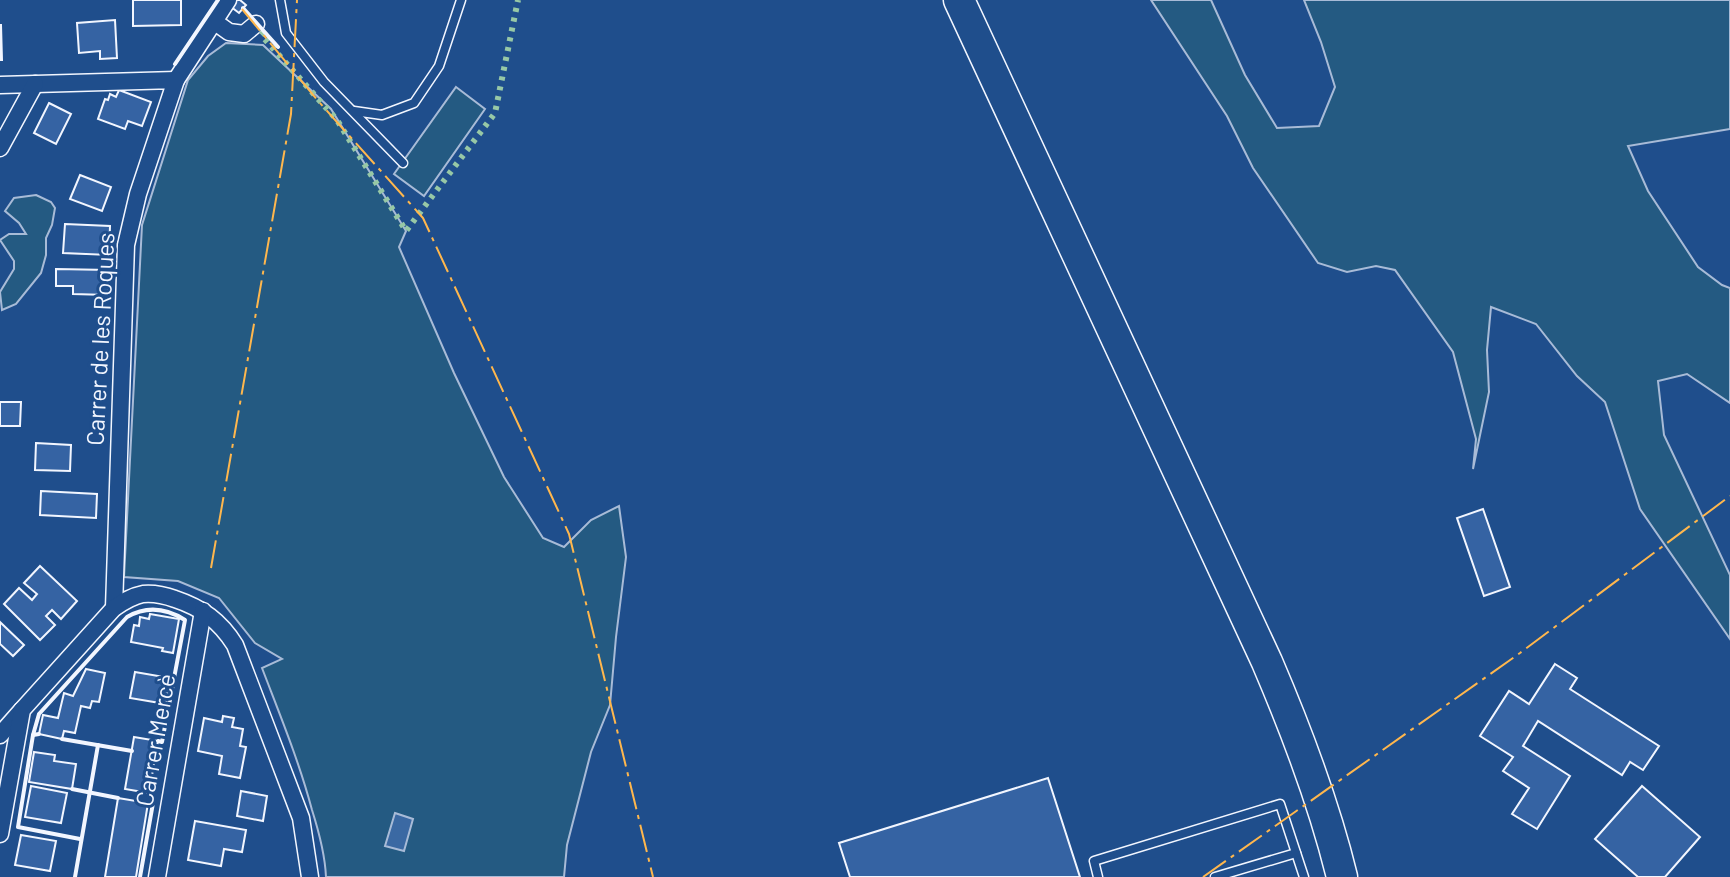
<svg xmlns="http://www.w3.org/2000/svg" width="1730" height="877" font-family="Barlow,sans-serif">
<rect width="100%" height="100%" fill="#1f4e8c"/>
<g fill="#245a82" stroke="#a8bbd7" stroke-width="2">
<path d="M1151,0H1211L1245,75L1277,128L1319,126L1335,87L1321,42L1304,0H1730V129L1628,146L1648,191L1698,267L1722,285L1730,288V403L1687,374L1658,381L1664,435L1730,575V639L1640,509L1605,402L1577,376L1536,324L1491,307L1487,350L1489,392L1473,469L1476,439L1453,352L1395,270L1376,266L1347,272L1318,263L1253,168L1227,116Z"/>
<path d="M226,43L263,45L331,109L406,231L399,247L454,373L504,477L543,538L564,547L591,520L619,506L626,557L616,637L610,705L591,752L567,845L564,877H326C325,854 319,832 312,810C299,761 280,715 262,668L282,659L255,643L219,598L178,581L124,577L142,225L188,80L208,56Z"/>
<path d="M456,87L485,109L424,196L394,174Z"/>
<path d="M36,195L51,202L55,208L52,225L46,238V255L41,273L16,304L2,310L0,292L14,269V261L0,240L9,234H26L19,223L5,211L14,198Z"/>
</g>
<path fill="#3b69a3" stroke="#a8bbd7" stroke-width="2" d="M395,813L413,819L404,851L385,846Z"/>
<g fill="#3563a3" stroke="#f2f6ff" stroke-width="2">
<path d="M133,0H181V25L133,26Z"/>
<path d="M235,0H240L246,5L239,13L230,6Z"/>
<path d="M115,20L117,58L100,59V51L79,53L77,23Z"/>
<path d="M0,25H1L2,60H0Z"/>
<path d="M119,90L151,102L142,126L128,121L125,129L98,119L105,99L108,100L110,94L116,97Z"/>
<path d="M49,103L71,114L56,144L34,133Z"/>
<path d="M80,175L111,187L102,211L70,199Z"/>
<path d="M65,224L110,226L109,255L63,253Z"/>
<path d="M56,269L109,270L108,295L73,294V286H56Z"/>
<path d="M0,402H21L20,426H0Z"/>
<path d="M36,443L71,445L70,471L35,470Z"/>
<path d="M41,491L97,494L96,518L40,515Z"/>
<path d="M1483,509L1510,587L1484,596L1457,518Z"/>
<path d="M40,566L77,601L61,619L52,610L46,616L55,625L40,640L4,604L19,588L32,600L37,594L24,583Z"/>
<path d="M150,614L179,619L173,653L162,651L163,648L131,642L134,625L139,626L140,617L149,619Z"/>
<path d="M0,622L24,645L13,656L0,644Z"/>
<path d="M1555,664L1577,678L1570,689L1659,746L1643,770L1630,762L1622,775L1538,721L1523,746L1570,776L1537,829L1512,814L1529,788L1503,771L1513,757L1480,736L1509,691L1529,704Z"/>
<path d="M86,669L105,673L99,702L92,701L90,708L81,706L75,733L64,731L62,739L39,734L43,715L58,718L64,693L73,696Z"/>
<path d="M135,672L170,678L166,704L130,698Z"/>
<path d="M223,716L234,718L232,727L243,729L240,746L246,747L240,778L219,774L222,756L198,751L204,718L222,722Z"/>
<path d="M134,737L158,741L149,793L125,789Z"/>
<path d="M34,752L55,755L54,761L76,764L72,789L29,782Z"/>
<path d="M1048,778L1080,877H850L839,843Z"/>
<path d="M31,786L67,793L61,823L25,817Z"/>
<path d="M1642,786L1700,837L1665,877H1638L1595,839Z"/>
<path d="M241,791L267,796L263,821L237,816Z"/>
<path d="M118,798L148,803L136,877H105Z"/>
<path d="M195,821L246,830L242,852L224,849L221,866L188,860Z"/>
<path d="M21,835L56,841L50,871L15,865Z"/>
</g>
<g fill="none" stroke-linecap="round" stroke-linejoin="round">
<g stroke="#f2f6ff" stroke-width="11">
<g id="lane">
<path d="M280,0L286,33L324,82L403,163"/>
<path d="M354,111L382,115L414,103L439,66L461,0"/>
<path d="M1098,877L1094,861L1280,804L1304,877"/>
<path d="M1215,877L1296,853"/>
</g>
</g>
<g stroke="#f2f6ff" stroke-width="19">
<g id="street">
<path d="M215,22L229,32L244,34L256,24"/>
<path d="M176,80L228,0"/>
<path d="M0,85L176,80L138,194L126,245L114,608"/>
<path d="M0,148L35,84"/>
<path d="M0,735L22,710"/>
<path d="M0,834L22,710L114,608C123,602 132,596 143,594C154,593 164,595 175,599C202,608 220,621 235,645L301,818L310,877"/>
<path d="M157,877L203,611"/>
</g>
</g>
<g stroke="#f2f6ff" stroke-width="33">
<path id="highway" d="M959,0L1267,662C1297,732 1324,803 1342,877"/>
</g>
<use href="#lane" stroke="#1f4e8c" stroke-width="8"/>
<use href="#street" stroke="#1f4e8c" stroke-width="16"/>
<use href="#highway" stroke="#1f4e8c" stroke-width="30"/>
<path stroke="#97c8a6" stroke-width="6" stroke-dasharray="4 6" stroke-linecap="butt" d="M264,32L261,35L337,120L406,231L495,113L518,0"/>
<g stroke="#f2f6ff" stroke-width="4">
<path d="M243,8L278,47"/>
<path d="M175,64L218,0"/>
<path d="M39,734L33,735L39,714L127,617C146,606 166,608 185,620L162,742L158,741"/>
<path d="M33,735L18,827L80,839"/>
<path d="M62,739L132,751"/>
<path d="M72,789L118,798"/>
<path d="M75,877L98,745"/>
<path d="M140,877L153,803H148"/>
</g>
<g stroke="#ffb74d" stroke-width="2" stroke-dasharray="28 6 4 6" stroke-linecap="butt">
<path d="M242,9L319,102L423,218L569,534L653,877"/>
<path d="M211,568L291,114L297,0"/>
<path d="M1203,877L1520,653L1730,496"/>
</g>
</g>
<g text-anchor="middle" stroke-width="6" stroke-linejoin="round" paint-order="stroke">
<g font-size="24" fill="#f2f6ff" stroke="#1f4e8c">
<text transform="translate(101 339) rotate(-87)" y="8">Carrer de les Roques</text>
<text transform="translate(156 740) rotate(-80)" y="8">Carrer Mercè</text>
</g>
</g>
</svg>
